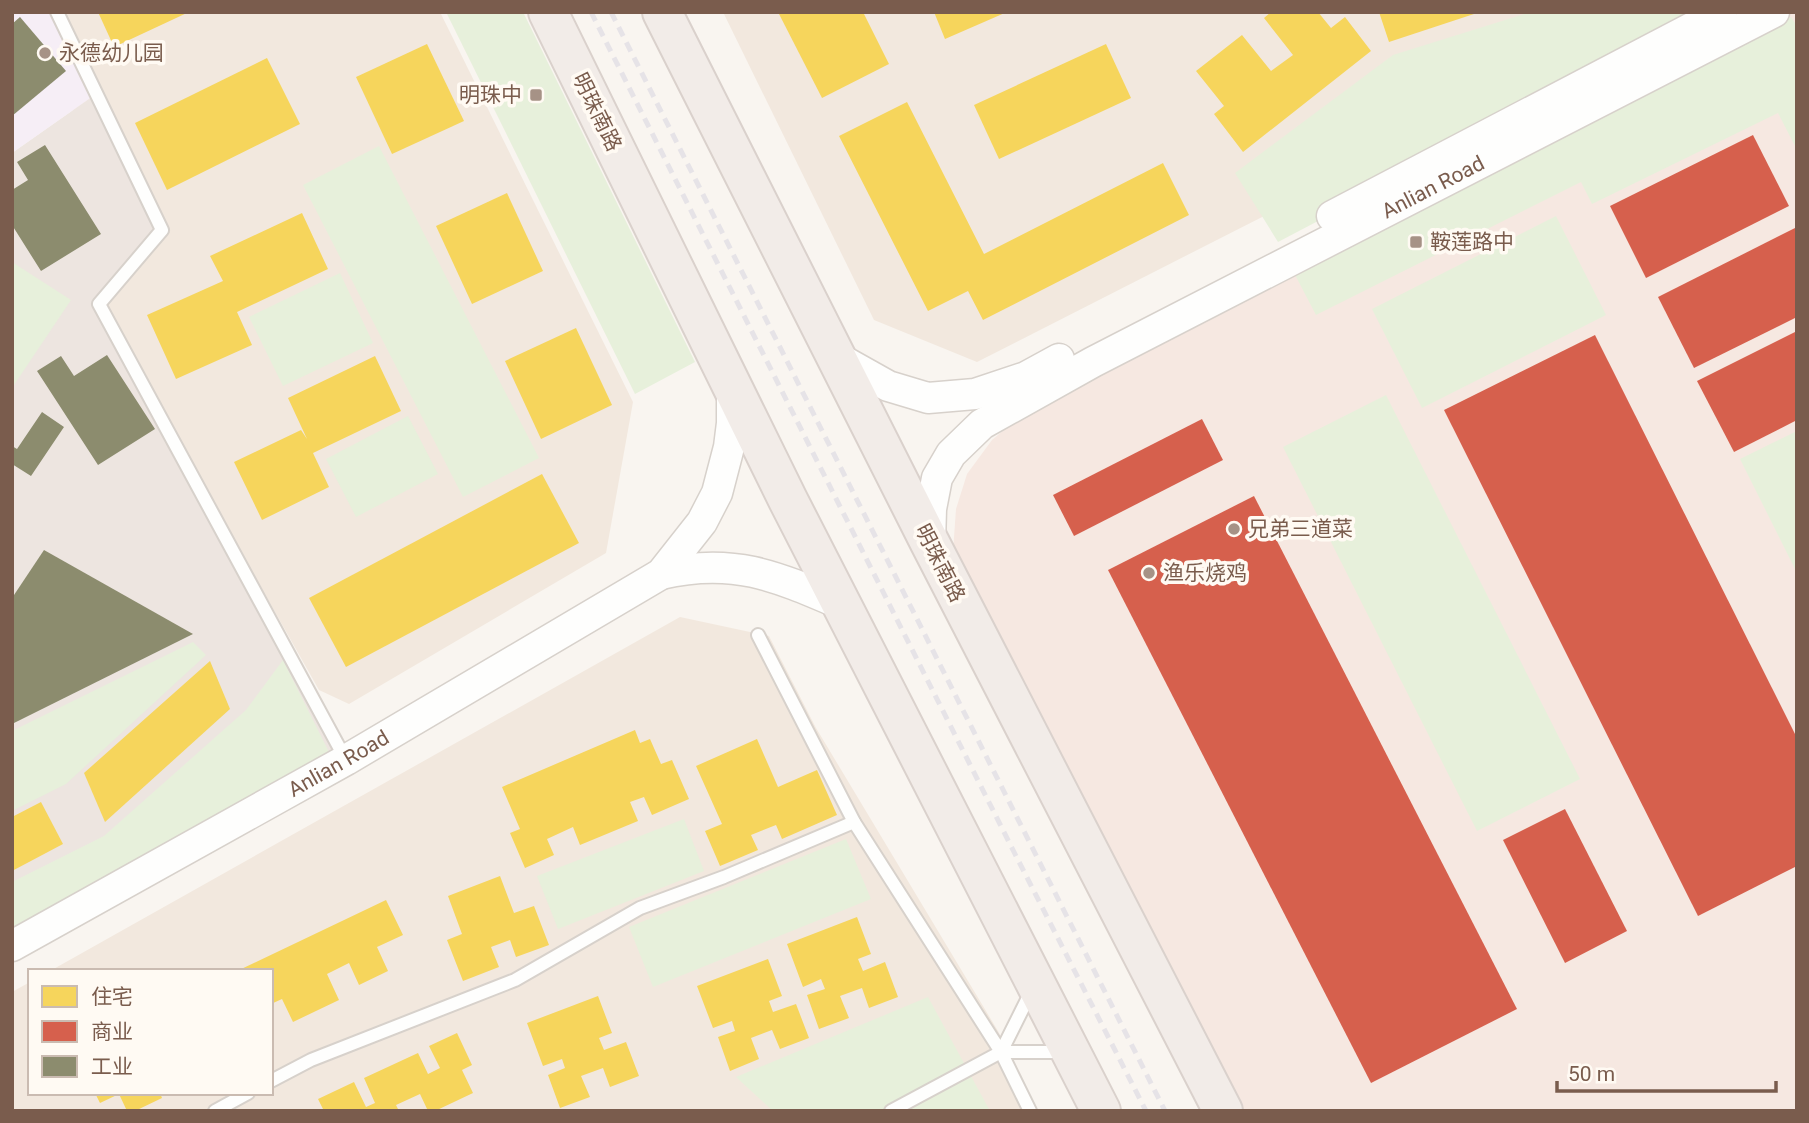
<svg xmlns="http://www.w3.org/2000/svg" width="1809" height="1123" font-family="Roboto,'Noto Sans SC',sans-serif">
<rect width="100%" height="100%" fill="#f9f5f0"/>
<g fill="#f2e8de">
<path d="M58,12H440L633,402L606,553L349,704L319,690L102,305Z"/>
<path d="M723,12H1665L977,362L874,320Z"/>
<path d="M680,617L769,636L816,728L998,1031L1038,1111H12V992L30,982V1093H271V971H50Z"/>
</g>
<path fill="#f6e8e1" d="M1789,12H1797V1111H1225L951,580L956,509L967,474L992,440L1031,407Z"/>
<path fill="#ede5e0" d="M96,94L162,230L99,304L346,760L12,941V153Z"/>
<path fill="#f6eef6" d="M12,12H57L96,94L12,153Z"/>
<g fill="#e7f0db">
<path d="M446,12H523L695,362L635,394Z"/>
<path d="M1531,12H1717L1278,242L1235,173L1393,55Z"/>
<path d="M1791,17L1797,26V150L1778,113L1592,204L1581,182L1316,315L1292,269Z"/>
<path d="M379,146L539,458L463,497L303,185Z"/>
<path d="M1556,216L1606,315L1422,408L1372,309Z"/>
<path d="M12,262L71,300L12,388Z"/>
<path d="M340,273L373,343L283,386L249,317Z"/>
<path d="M1386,395L1580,779L1477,831L1283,447Z"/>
<path d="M408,416L438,474L356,517L326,459Z"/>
<path d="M1797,431V573L1740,459Z"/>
<path d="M193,642L206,655L66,784L12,811V731Z"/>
<path d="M283,660L332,758L12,936V882L104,836L246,710Z"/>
<path d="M684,819L704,871L558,929L537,876Z"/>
<path d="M846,839L871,899L653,987L629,927Z"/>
<path d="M928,997L990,1111H773L736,1077Z"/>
</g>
<g fill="#f6d55c">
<path d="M98,12H189L114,47Z"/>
<path d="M778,12H863L889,64L822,98Z"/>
<path d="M934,12H1007L945,39Z"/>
<path d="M1271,12H1318L1331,28L1345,17L1371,51L1243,152L1214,114L1224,106L1196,71L1242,35L1271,71L1293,55L1264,18Z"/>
<path d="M1379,12H1477V13L1389,42Z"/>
<path d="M427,44L464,121L392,154L356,77Z"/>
<path d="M1106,44L1131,98L999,159L974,105Z"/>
<path d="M267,58L300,124L167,190L135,123Z"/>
<path d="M907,102L984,254L1163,163L1189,215L983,320L968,291L928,311L839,136Z"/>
<path d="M507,193L543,271L472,304L436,226Z"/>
<path d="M302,213L328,269L237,312L252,345L176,379L147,315L223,281L210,256Z"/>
<path d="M576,328L612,405L541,439L505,361Z"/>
<path d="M375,356L401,411L313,453L329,487L262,520L234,462L301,430L307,439L288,398Z"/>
<path d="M542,474L579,543L346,667L309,598Z"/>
<path d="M210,661L230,709L105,822L84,773Z"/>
<path d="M635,730L640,743L650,739L661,764L672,760L689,799L652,815L644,797L630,802L638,821L580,845L573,827L547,839L554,855L525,868L510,833L520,829L502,787Z"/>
<path d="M757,739L778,787L817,770L837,815L782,839L776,825L751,835L758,850L720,866L705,831L722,824L696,766Z"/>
<path d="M41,802L63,844L12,871V817Z"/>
<path d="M500,876L514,913L534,906L549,945L516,957L510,940L491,947L499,967L463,981L447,940L462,934L448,896Z"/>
<path d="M386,900L403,935L377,947L388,971L359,985L349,963L327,974L339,1000L293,1022L282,999L271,1004V971H237Z"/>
<path d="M857,917L871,954L858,959L863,971L885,962L898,997L869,1008L862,988L840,996L849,1018L819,1029L807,995L825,989L821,979L803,987L787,944Z"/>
<path d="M768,959L782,996L769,1001L773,1012L796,1004L809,1038L780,1049L772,1030L751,1038L759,1059L730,1071L718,1037L735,1031L732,1021L713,1028L697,986Z"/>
<path d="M598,996L612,1033L599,1038L604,1050L626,1042L639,1076L610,1087L603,1068L581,1076L590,1097L560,1108L548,1075L565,1068L562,1059L543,1066L527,1023Z"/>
<path d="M457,1033L472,1065L462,1070L473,1093L435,1111H428L420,1094L396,1105L399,1111H324L318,1099L354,1082L366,1107L375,1103L364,1078L418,1053L428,1074L440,1068L429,1046Z"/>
<path d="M95,1093H160L162,1098L135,1111H127L119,1094L100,1103Z"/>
</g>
<g fill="#d6604d">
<path d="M1753,135L1789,206L1646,278L1610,206Z"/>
<path d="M1797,227V317L1694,368L1658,297Z"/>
<path d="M1797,331V420L1734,452L1697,381Z"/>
<path d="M1595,335L1797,738V866L1698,916L1444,410Z"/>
<path d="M1202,419L1223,460L1074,536L1053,495Z"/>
<path d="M1254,496L1517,1009L1371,1083L1108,570Z"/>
<path d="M1565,809L1627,931L1565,963L1503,840Z"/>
</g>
<g fill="#8c8c6e">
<path d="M20,17L66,71L12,116V24Z"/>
<path d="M45,145L101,234L41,271L12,225V190L28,180L17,162Z"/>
<path d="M107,355L155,429L98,465L37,371L61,356L74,376Z"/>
<path d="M42,412L64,427L31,476L12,464V446L17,449Z"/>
<path d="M44,550L193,634L12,724V598Z"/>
</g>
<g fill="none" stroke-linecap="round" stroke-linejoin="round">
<g stroke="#d7d1cb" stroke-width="16">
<g id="service">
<path d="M57,12L162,230L99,304L346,760"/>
<path d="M758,635L854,822L1001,1052L1030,1111"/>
<path d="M1001,1052L1032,990"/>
<path d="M271,1081L311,1060L515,980L640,908L724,877L854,822"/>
<path d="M215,1111L248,1093"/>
<path d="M891,1111L1001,1052H1063"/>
</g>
</g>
<g stroke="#d7d1cb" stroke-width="33">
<g id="tertiary">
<path d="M1332,216L1722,12"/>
<path d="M838,358L888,386L928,398L975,394L1026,377L1059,359"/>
<path id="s1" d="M930,543L931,509L937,478L951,454L982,424L1093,362L1774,12"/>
<path d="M661,574C733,557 776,576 841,604"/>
<path id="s2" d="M12,946L346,760L661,574L702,522L717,493L729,447L732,423V390"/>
</g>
</g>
<g stroke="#dad1cc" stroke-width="42">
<g id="trunk">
<path d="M548,12L788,500L1101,1111"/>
<path d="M662,12L930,543L1223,1111"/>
</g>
</g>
<use href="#service" stroke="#fefefd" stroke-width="12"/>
<use href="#tertiary" stroke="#fefefd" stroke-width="30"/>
<use href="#trunk" stroke="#f2ece8" stroke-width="38"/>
<g stroke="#e6e3e7" stroke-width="5" stroke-dasharray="10 7" stroke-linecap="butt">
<path d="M591,12L1014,852L1146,1111"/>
<path d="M611,12L1165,1111"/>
</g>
</g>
<g fill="#a69286" stroke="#fffaf3" stroke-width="2.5">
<circle cx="45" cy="53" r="7"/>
<rect x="529" y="88" width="14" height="14" rx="3.5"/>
<rect x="1409" y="235" width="14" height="14" rx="3.5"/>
<circle cx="1234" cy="529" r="7"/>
<circle cx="1149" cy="573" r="7"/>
</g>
<g text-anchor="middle" stroke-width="7" stroke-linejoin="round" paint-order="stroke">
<g font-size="21" fill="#7a5c4d" stroke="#fffaf3" text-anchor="start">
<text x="59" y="60">永德幼儿园</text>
<text x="522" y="102" text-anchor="end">明珠中</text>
<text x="1430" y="249">鞍莲路中</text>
<text x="1248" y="536">兄弟三道菜</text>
<text x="1163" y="580">渔乐烧鸡</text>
</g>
<g font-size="21" fill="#7a5c4d" stroke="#fffaf3">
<text transform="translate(597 112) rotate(64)" y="7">明珠南路</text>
<text dy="7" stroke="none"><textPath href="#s1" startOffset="646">Anlian Road</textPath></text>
<text transform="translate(940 563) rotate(63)" y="7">明珠南路</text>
<text dy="7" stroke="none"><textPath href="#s2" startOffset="374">Anlian Road</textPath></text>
</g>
</g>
<rect width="1809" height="1123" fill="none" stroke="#7a5c4d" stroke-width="28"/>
<rect x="28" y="969" width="245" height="126" fill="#fffaf3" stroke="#cabbb1" stroke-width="2"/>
<rect x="42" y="986" width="35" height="21" fill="#f6d55c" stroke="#cabbb1" stroke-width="2"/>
<text x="91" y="1004" font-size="21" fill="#7a5c4d">住宅</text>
<rect x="42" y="1021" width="35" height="21" fill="#d6604d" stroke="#cabbb1" stroke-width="2"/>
<text x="91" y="1039" font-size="21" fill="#7a5c4d">商业</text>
<rect x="42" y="1056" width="35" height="21" fill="#8c8c6e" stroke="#cabbb1" stroke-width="2"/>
<text x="91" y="1074" font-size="21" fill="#7a5c4d">工业</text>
<path d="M1557 1081v10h219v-10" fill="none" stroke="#7a5c4d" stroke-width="3.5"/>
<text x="1568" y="1081" font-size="21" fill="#7a5c4d" stroke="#fffaf3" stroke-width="5" paint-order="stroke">50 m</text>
</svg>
